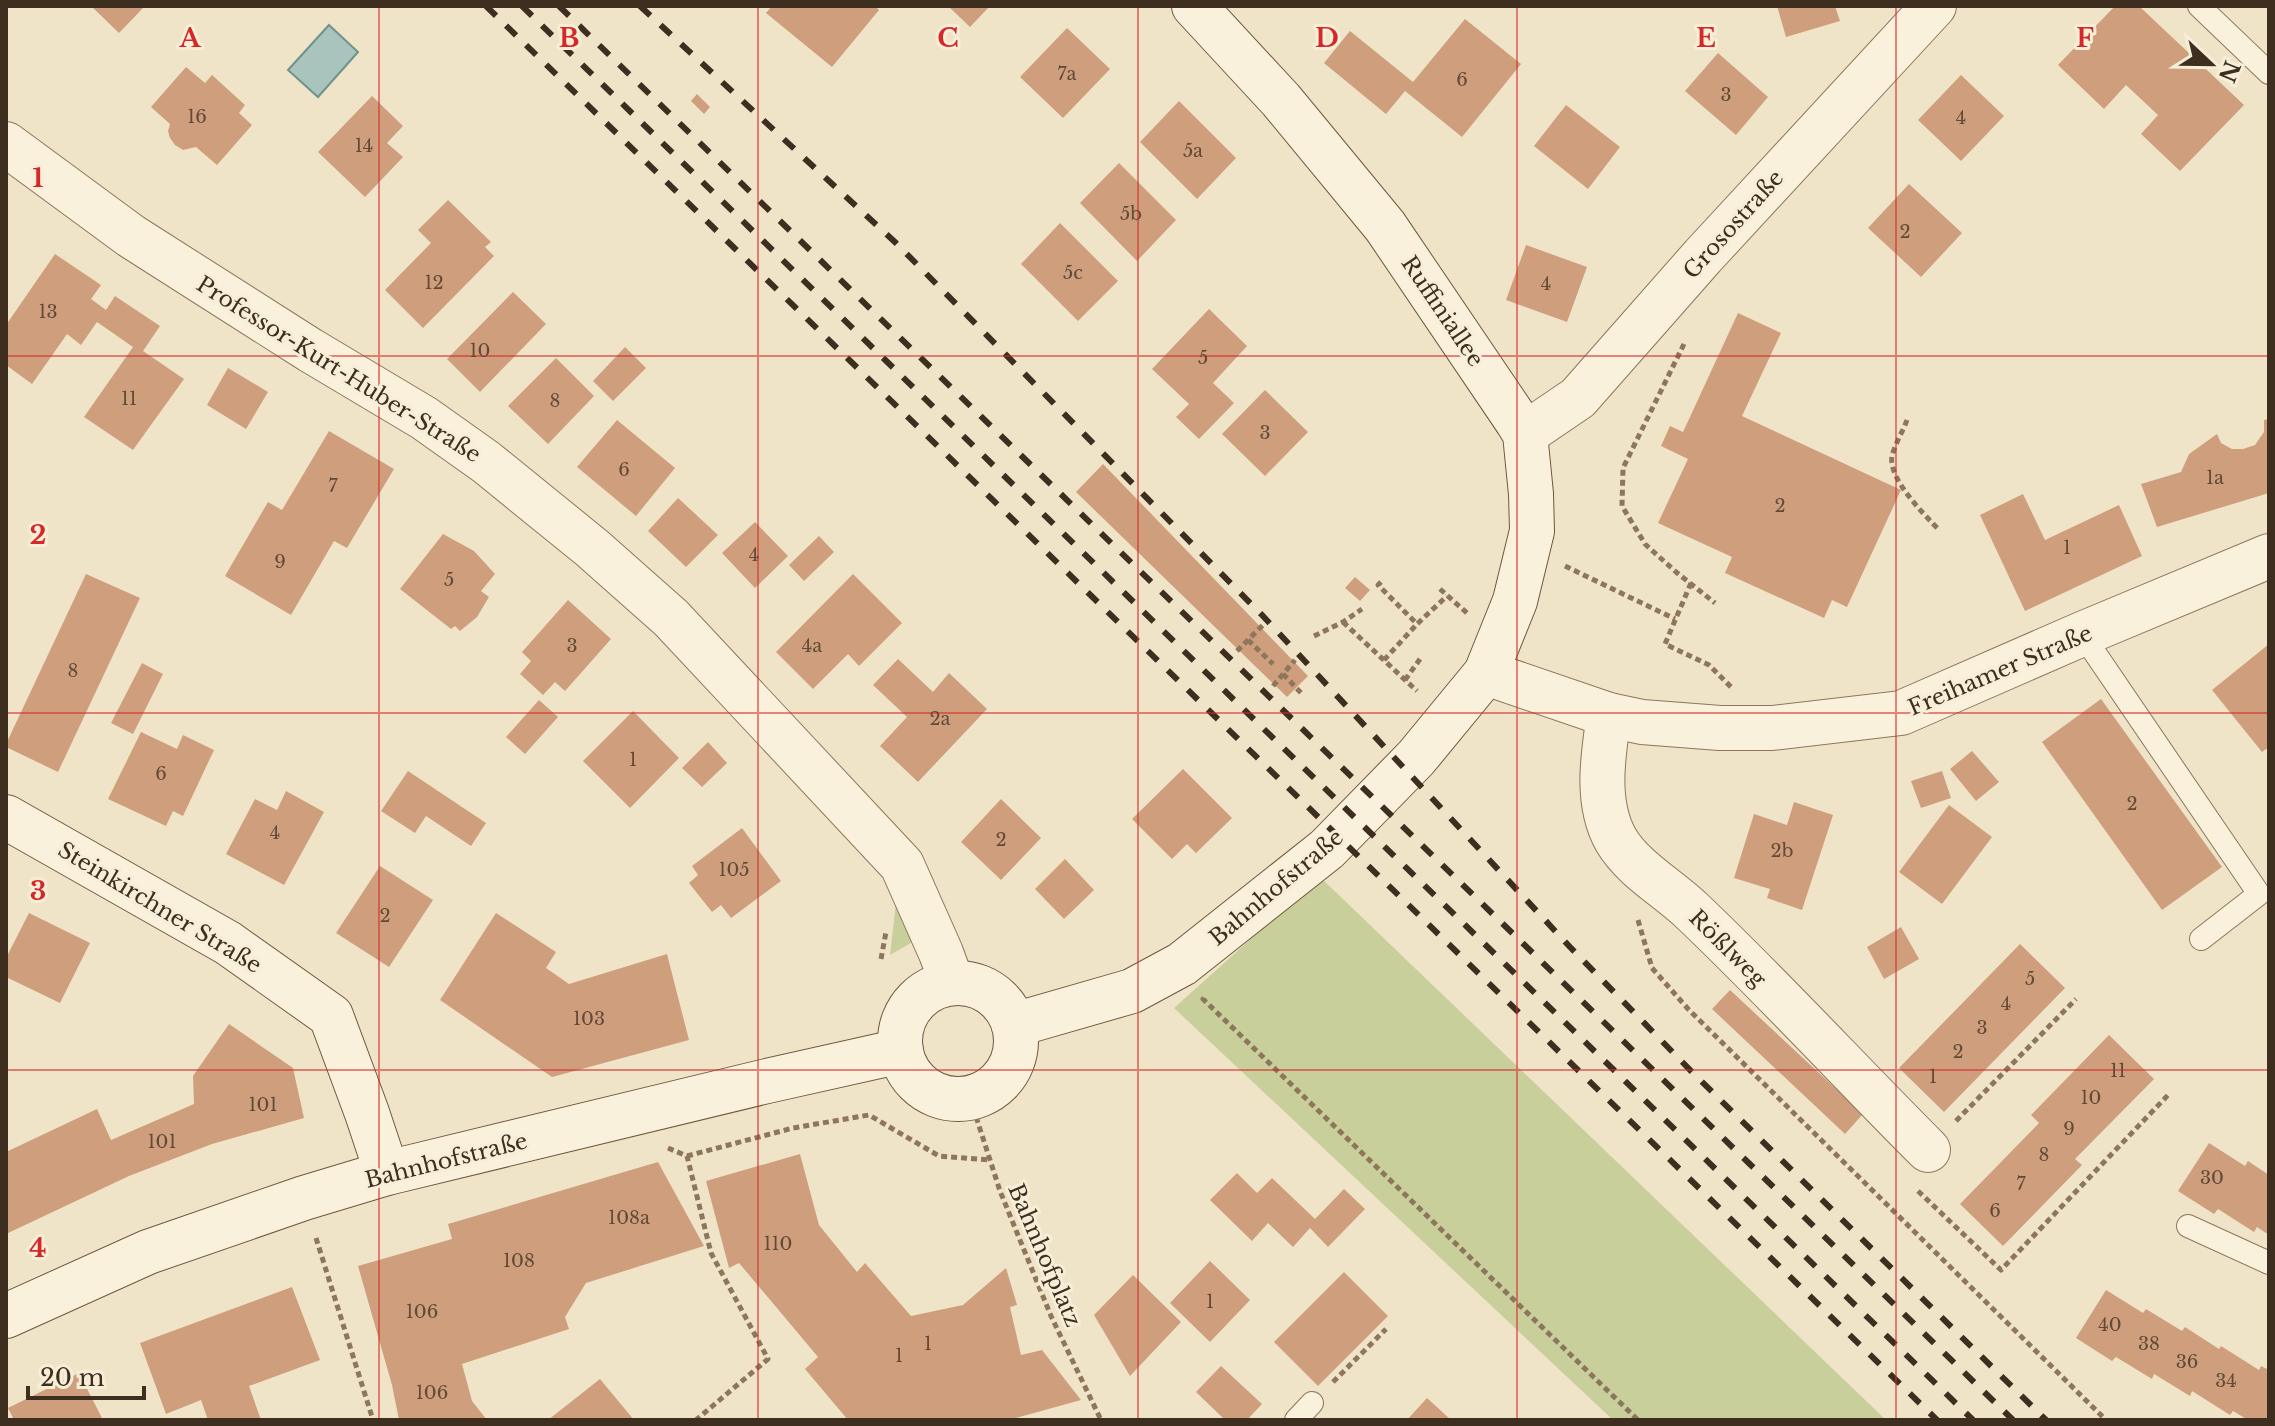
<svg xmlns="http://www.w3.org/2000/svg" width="2275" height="1426" font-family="'Libre Baskerville',serif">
<rect width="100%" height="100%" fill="#f0e4c8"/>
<g fill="#c9cf9b">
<path d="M1320,877L1886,1420H1613L1174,1008Z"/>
<path d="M897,893L916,940L890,955Z"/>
</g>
<path fill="#a9c4bc" stroke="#6f938a" stroke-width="2" d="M329,25L358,52L318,97L288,70Z"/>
<g fill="#cf9f7d">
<path d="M91,6H145L119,33Z"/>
<path d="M772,6H875L879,10L832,67L766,13Z"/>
<path d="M948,6H990L970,27Z"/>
<path d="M1777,6H1835L1840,21L1786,37Z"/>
<path d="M2115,6H2139L2244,105L2180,171L2141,134L2158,115L2126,85L2104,109L2058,65Z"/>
<path d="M1465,19L1521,64L1462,137L1405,91L1386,114L1324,63L1350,31L1413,82Z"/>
<path d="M1067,28L1110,69L1063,118L1020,77Z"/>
<path d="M1718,53L1768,97L1736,135L1685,91Z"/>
<path d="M186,67L205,83L212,75L245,105L239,113L252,125L217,165L196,147L183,150L175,145L170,138L168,131L170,124L151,107Z"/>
<path d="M1961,75L2004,116L1961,161L1918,120Z"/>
<path d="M697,94L710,107L704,114L691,101Z"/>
<path d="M372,96L403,126L387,143L403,157L365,197L318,152Z"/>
<path d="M1179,101L1236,158L1197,199L1140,142Z"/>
<path d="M1566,105L1620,147L1588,189L1534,146Z"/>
<path d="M1119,163L1176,220L1137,261L1080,203Z"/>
<path d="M1909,184L1962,233L1921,277L1868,228Z"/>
<path d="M448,200L491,242L485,247L494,256L423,328L385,290L431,243L418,230Z"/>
<path d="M1060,223L1118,281L1078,321L1021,264Z"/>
<path d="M1526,245L1587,267L1567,322L1506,300Z"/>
<path d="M55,254L101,285L91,299L106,310L115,296L160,326L143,351L184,379L133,450L84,417L133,347L97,322L81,345L67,334L32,384L6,365V325Z"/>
<path d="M513,292L546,324L480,392L447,359Z"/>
<path d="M1209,309L1247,346L1213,383L1234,403L1199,439L1176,417L1189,404L1152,369Z"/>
<path d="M1738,313L1781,333L1742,416L1901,490L1847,607L1832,600L1824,618L1725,573L1732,557L1658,523L1688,459L1661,446L1670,426L1683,432Z"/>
<path d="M625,347L646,368L613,401L593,381Z"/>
<path d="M556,358L594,396L548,444L508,406Z"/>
<path d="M228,368L268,392L246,429L207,405Z"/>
<path d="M1265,390L1308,432L1265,476L1222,434Z"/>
<path d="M2269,419V493L2157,527L2141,484L2181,472L2189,454L2217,434L2221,443L2232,449H2243L2255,445L2264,432V420Z"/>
<path d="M617,420L675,468L636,516L577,467Z"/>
<path d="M329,431L394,469L347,548L334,541L291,615L225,576L268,502L282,510Z"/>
<path d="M1103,464L1308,676L1287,697L1076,492Z"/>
<path d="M2023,494L2045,540L2119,505L2142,556L2025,611L1980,515Z"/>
<path d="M678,498L718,535L686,567L648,531Z"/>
<path d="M755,522L788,556L755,588L722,553Z"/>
<path d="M443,534L474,551L495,574L481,591L489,597L477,617L460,631L455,626L451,629L400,589Z"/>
<path d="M819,536L834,552L804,581L789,565Z"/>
<path d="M86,574L140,598L58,772L6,747V744Z"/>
<path d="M853,574L902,623L859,666L848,654L813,689L776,652Z"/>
<path d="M1355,577L1370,590L1360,601L1345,588Z"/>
<path d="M568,600L611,639L565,691L555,682L543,695L520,674L531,661L522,652Z"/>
<path d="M2269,644V747L2262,752L2212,690Z"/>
<path d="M898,659L933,692L949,673L987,709L918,782L880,746L907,717L873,685Z"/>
<path d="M142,663L163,674L133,734L111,723Z"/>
<path d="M2101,699L2222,867L2162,910L2042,742Z"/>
<path d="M539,700L558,717L525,754L506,737Z"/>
<path d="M633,711L679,758L630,808L583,761Z"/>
<path d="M141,732L177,749L183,735L214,750L183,816L173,811L166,826L108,799Z"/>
<path d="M708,742L727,763L702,787L682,768Z"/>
<path d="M1972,751L1999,782L1976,801L1950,769Z"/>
<path d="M1183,769L1232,818L1196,853L1187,844L1172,859L1132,819Z"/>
<path d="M408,771L486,823L471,846L426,816L415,833L381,811Z"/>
<path d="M1942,771L1951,798L1921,808L1911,781Z"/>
<path d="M286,791L324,812L284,885L226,854L255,799L277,810Z"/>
<path d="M1001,799L1041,838L1001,880L961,842Z"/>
<path d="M1794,802L1833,815L1802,910L1767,898L1770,889L1734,878L1754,814L1787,825Z"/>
<path d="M1949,805L1992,837L1942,904L1899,872Z"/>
<path d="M742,828L781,881L731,918L721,905L712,912L689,883L698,875L692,866Z"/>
<path d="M1065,859L1094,890L1064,919L1035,889Z"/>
<path d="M380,866L433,900L389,967L336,933Z"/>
<path d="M29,913L90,943L60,1003L6,977V958Z"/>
<path d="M496,913L556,952L546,968L569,984L667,954L689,1040L552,1077L440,1000Z"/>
<path d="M1901,927L1919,959L1884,979L1867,947Z"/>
<path d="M2020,944L2065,988L1944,1112L1899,1068Z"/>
<path d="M1730,990L1863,1114L1845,1134L1712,1009Z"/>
<path d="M229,1024L293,1068L304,1118L212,1144L129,1176L6,1234V1152L97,1109L111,1140L194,1104L193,1076Z"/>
<path d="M2109,1035L2154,1079L2075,1159L2082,1165L2003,1246L1960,1204L2039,1123L2031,1115Z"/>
<path d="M2209,1143L2245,1166L2248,1161L2269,1175V1235L2257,1227L2254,1232L2218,1209L2214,1214L2178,1191Z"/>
<path d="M800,1154L819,1225L857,1272L865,1263L911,1316L963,1305L1006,1268L1017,1305L1010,1307L1021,1355L1042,1350L1081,1400L1009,1420H848L805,1369L818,1357L739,1263L729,1268L706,1181Z"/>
<path d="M658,1162L704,1246L586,1283L565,1317L569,1329L462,1364L472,1401L487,1420H399L392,1385L358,1266L452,1239L448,1224Z"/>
<path d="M1237,1173L1257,1193L1272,1178L1315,1219L1344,1189L1365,1209L1328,1247L1310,1228L1293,1247L1268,1223L1252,1241L1210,1200Z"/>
<path d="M1210,1261L1250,1300L1210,1342L1170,1303Z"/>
<path d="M1344,1272L1388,1316L1318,1386L1274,1342Z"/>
<path d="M1133,1275L1181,1322L1130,1376L1094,1315Z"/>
<path d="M292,1287L320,1360L249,1386L261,1420H208L201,1400L166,1414L140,1343Z"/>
<path d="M2106,1290L2143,1313L2146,1309L2182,1331L2185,1327L2219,1349L2221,1346L2259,1370L2261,1366L2269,1370V1420H2248L2233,1411L2230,1415L2192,1391L2190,1396L2154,1374L2152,1379L2116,1357L2112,1361L2076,1338Z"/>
<path d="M1221,1366L1262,1404L1247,1420H1225L1196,1392Z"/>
<path d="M79,1373L103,1420H14L8,1408Z"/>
<path d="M600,1379L634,1420H548Z"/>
<path d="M1427,1398L1451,1420H1407Z"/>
</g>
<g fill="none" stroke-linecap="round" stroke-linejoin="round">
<g stroke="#8d765c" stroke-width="24">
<g id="lane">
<path d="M2199,6L2269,73"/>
<path d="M2082,634L2259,894L2201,939"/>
<path d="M2188,1226L2269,1263"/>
<path d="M1296,1420L1312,1403"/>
</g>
</g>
<g stroke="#8d765c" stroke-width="46">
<g id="street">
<path d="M6,144L131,236L310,350L424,418L486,462L592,548L671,618L902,865L941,953L952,983"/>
<path d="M1525,434L1578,398L1703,256L1934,6"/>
<path d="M1486,673L1609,715L1642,722L1720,728H1772L1901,713L2082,634L2269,556"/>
<path d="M1609,715C1603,755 1595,803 1616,840C1633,869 1668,888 1692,911C1773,988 1849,1071 1928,1150"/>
</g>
</g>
<g stroke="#6f573f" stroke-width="46">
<g id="secondary">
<path d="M6,817L228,943L331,1016L367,1113L387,1173"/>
<circle cx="958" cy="1041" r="58"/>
<path d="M1014,1025L1132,991L1182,964L1327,849L1416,758L1486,673L1515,601L1532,531L1531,494L1525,434L1517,421L1385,226L1281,100L1194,6"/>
<path d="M6,1316L148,1252L304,1198L387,1173L767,1081L901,1051"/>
</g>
</g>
<g stroke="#8d765c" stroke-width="5" stroke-dasharray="6 4" stroke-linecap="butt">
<path d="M1684,344L1623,468L1622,506L1645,544L1676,572L1715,603"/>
<path d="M1907,420C1903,431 1895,444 1892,456C1888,479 1924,514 1939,530"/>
<path d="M1565,566L1675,619"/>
<path d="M1381,582L1378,585L1417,624L1447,596"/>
<path d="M1691,583L1665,644L1709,665L1731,687"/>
<path d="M1440,589L1468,614"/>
<path d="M1343,622L1417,691"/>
<path d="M1314,636L1343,622L1362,609"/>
<path d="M1248,640L1273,664"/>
<path d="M1237,651L1263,625"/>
<path d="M1384,660L1417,624"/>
<path d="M1283,674L1303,695"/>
<path d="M1405,680L1420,659"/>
<path d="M1273,686L1295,660"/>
<path d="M1638,920L1652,968L1689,1010L2106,1420"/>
<path d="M881,959L886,932"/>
<path d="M1204,998L1203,999L1638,1420"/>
<path d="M970,1098L1000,1191L1051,1316L1101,1420"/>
<path d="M1956,1121L2076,999"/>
<path d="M668,1148L687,1156L711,1253L768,1359L696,1420"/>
<path d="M687,1156L793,1128L869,1115L939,1156L990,1160"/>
<path d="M1918,1191L2001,1270L2169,1094"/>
<path d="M316,1238L373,1420"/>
<path d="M1333,1382L1386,1329"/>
</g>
<use href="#lane" stroke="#faf1dc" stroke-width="22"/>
<use href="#street" stroke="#faf1dc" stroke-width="44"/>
<use href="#secondary" stroke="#faf1dc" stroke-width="44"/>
<g stroke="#3d2e20" stroke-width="6" stroke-dasharray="14 14" stroke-linecap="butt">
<path d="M486,6L1937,1420"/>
<path d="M522,6L1973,1420"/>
<path d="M559,6L2013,1420"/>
<path d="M640,6L896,243L1262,615L1570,947L1694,1074L2046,1420"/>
</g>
</g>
<path fill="none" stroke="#d62828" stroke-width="2" stroke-opacity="0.55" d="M379,6V1420M758,6V1420M1138,6V1420M1517,6V1420M1896,6V1420M6,356H2269M6,713H2269M6,1070H2269"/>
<g text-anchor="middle" stroke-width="6" stroke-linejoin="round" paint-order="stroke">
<g font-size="18" fill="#624a37">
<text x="1067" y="80">7a</text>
<text x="1462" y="86">6</text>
<text x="1726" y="101">3</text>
<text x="197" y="123">16</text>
<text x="1961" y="124">4</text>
<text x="364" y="152">14</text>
<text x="1193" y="157">5a</text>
<text x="1131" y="220">5b</text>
<text x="1905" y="238">2</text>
<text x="1073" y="279">5c</text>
<text x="434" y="289">12</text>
<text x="1546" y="290">4</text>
<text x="48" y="318">13</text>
<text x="480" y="357">10</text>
<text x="1203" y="364">5</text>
<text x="129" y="405">11</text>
<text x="555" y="407">8</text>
<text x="1265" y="439">3</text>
<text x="624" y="476">6</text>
<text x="2215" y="484">1a</text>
<text x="333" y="492">7</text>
<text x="1780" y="512">2</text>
<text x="2067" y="554">1</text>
<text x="754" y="561">4</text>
<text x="280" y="568">9</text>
<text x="449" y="586">5</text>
<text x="572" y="652">3</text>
<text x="812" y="652">4a</text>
<text x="73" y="677">8</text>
<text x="940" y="725">2a</text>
<text x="633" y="766">1</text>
<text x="161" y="780">6</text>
<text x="2132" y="810">2</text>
<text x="275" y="839">4</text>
<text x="1001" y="846">2</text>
<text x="1782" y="857">2b</text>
<text x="734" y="876">105</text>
<text x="385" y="922">2</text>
<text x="2030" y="985">5</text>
<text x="2006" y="1010">4</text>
<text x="589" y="1025">103</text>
<text x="1982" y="1034">3</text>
<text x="1958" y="1058">2</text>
<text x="2118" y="1077">11</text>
<text x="1933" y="1083">1</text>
<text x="2091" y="1104">10</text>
<text x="263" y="1111">101</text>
<text x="2069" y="1135">9</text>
<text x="162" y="1148">101</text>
<text x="2044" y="1161">8</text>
<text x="2212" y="1184">30</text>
<text x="2021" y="1190">7</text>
<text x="1995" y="1217">6</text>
<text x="629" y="1224">108a</text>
<text x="778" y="1250">110</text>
<text x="519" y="1267">108</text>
<text x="1210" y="1308">1</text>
<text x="422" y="1318">106</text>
<text x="2110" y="1331">40</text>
<text x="928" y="1350">1</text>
<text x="2149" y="1350">38</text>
<text x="899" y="1362">1</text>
<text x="2187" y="1368">36</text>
<text x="2226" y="1387">34</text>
<text x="432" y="1399">106</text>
</g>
<g font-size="22" fill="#3d2e20" stroke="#f7eed8">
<text transform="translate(1733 224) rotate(-48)" y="8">Grosostraße</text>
<text transform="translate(1443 311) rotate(56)" y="8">Ruffiniallee</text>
<text transform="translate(339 369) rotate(32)" y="8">Professor-Kurt-Huber-Straße</text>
<text transform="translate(2000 670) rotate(-23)" y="8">Freihamer Straße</text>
<text transform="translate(1276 887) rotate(-40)" y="8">Bahnhofstraße</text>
<text transform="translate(160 907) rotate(31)" y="8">Steinkirchner Straße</text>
<text transform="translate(1728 948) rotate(45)" y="8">Rößlweg</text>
<text transform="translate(446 1160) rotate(-14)" y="8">Bahnhofstraße</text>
<text transform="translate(1045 1255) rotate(67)" y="8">Bahnhofplatz</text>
</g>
</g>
<g font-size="26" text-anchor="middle" font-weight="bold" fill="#d62828" stroke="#f7eed8" stroke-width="6" stroke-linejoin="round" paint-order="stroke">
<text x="190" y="47">A</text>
<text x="569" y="47">B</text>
<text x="948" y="47">C</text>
<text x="1327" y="47">D</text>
<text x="1706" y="47">E</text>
<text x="2085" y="47">F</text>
<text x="38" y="187">1</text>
<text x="38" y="544">2</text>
<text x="38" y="900">3</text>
<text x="38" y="1257">4</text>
</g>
<rect width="2275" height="1426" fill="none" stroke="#3d2e20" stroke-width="16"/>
<g transform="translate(2211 64) rotate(112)" stroke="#f7eed8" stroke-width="6" paint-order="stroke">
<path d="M0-6L14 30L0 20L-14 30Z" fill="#3d2e20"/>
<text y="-12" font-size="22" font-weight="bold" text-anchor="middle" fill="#3d2e20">N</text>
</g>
<path d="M28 1386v12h116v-12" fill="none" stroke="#3d2e20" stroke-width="4"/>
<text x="40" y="1386" font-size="24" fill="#3d2e20" stroke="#f7eed8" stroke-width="6" paint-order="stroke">20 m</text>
</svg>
